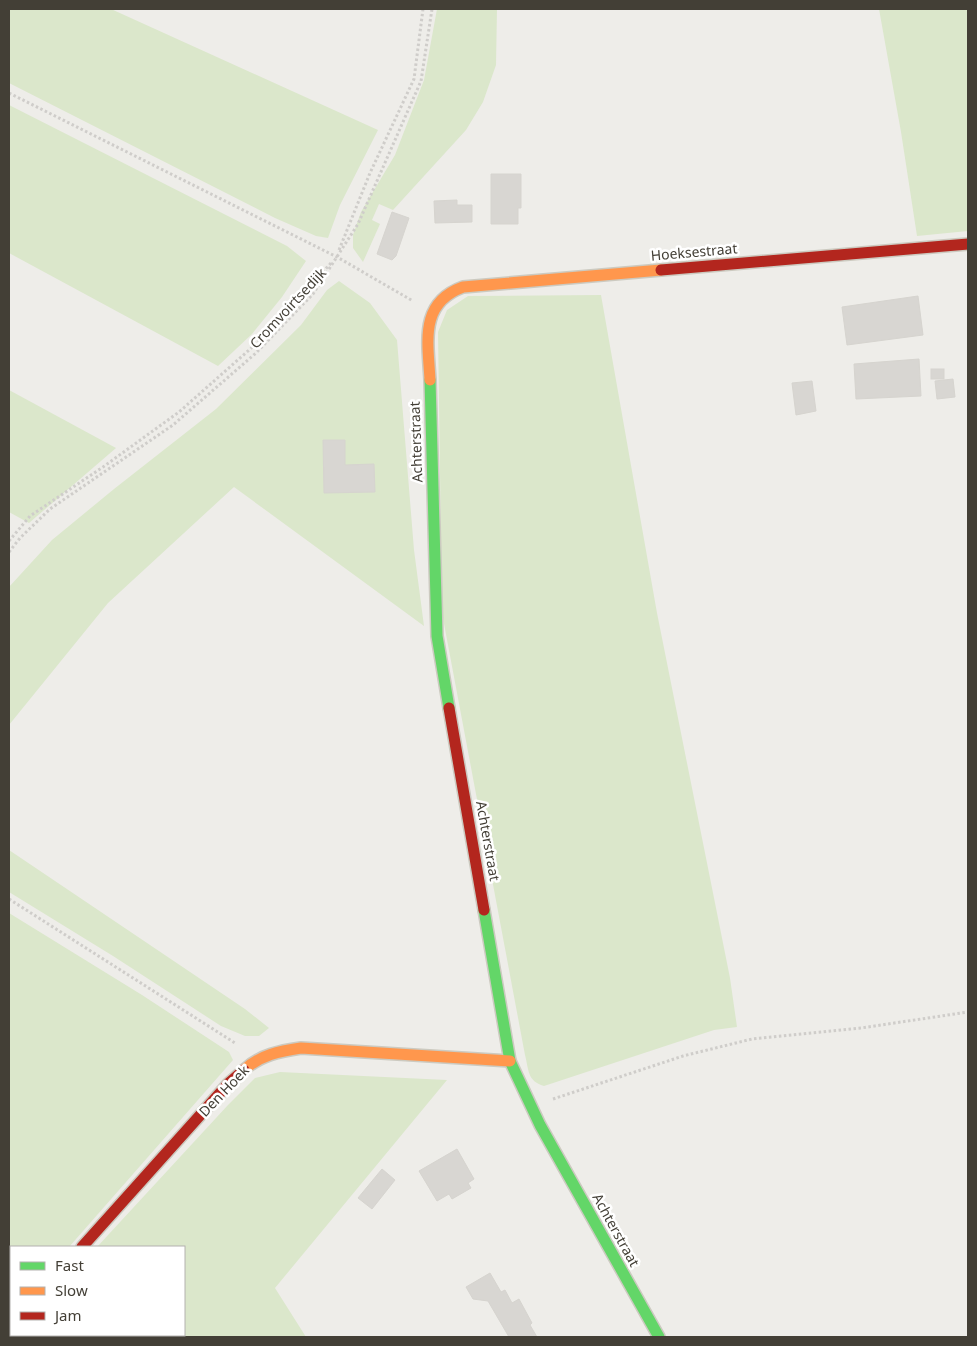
<svg xmlns="http://www.w3.org/2000/svg" width="977" height="1346" font-family="'Noto Sans',sans-serif">
<rect width="100%" height="100%" fill="#eeede9"/>
<g fill="#dbe7cb">
<path d="M9,9H111L378,130L340,205L328,238L316,236L275,218L9,83Z"/>
<path d="M437,9H497L496,65L483,102L466,130L393,210L379,204L372,220L380,224L363,262L353,248V235L361,212L395,155L424,80Z"/>
<path d="M879,9H968V231L917,236L901,132Z"/>
<path d="M9,105L287,246L306,261L282,297L252,334L218,366L9,253Z"/>
<path d="M339,281L370,303L397,340L414,550L424,626L234,487L108,603L9,725V587L52,540L114,489L216,409L301,325L327,290Z"/>
<path d="M601,295L657,613L730,978L737,1027L714,1030L544,1086C527,1081 529,1070 525,1055L442,613L438,332L447,310L468,296Z"/>
<path d="M9,390L116,448L29,523L9,512Z"/>
<path d="M9,850L245,1009L269,1028L259,1036H245L221,1026L113,956L9,892Z"/>
<path d="M9,913L142,995L229,1052L233,1060L69,1247H11V1310L9,1312Z"/>
<path d="M280,1072L447,1080L275,1288L306,1337H97L94,1335H184V1247H97L228,1105L255,1078Z"/>
</g>
<g fill="#d8d6d2" stroke="#d6d4cf">
<path d="M491,174H521V208H518V224H491Z"/>
<path d="M457,200V205H472V222L435,223L434,201Z"/>
<path d="M392,212L409,218L396,256L392,260L377,254Z"/>
<path d="M918,296L923,335L847,345L842,307Z"/>
<path d="M919,359L921,396L856,399L854,364Z"/>
<rect x="931" y="369" width="13" height="10"/>
<path d="M953,379L955,397L937,399L935,381Z"/>
<path d="M812,381L816,411L796,415L792,383Z"/>
<path d="M323,440H345V465L374,464L375,492L324,493Z"/>
<path d="M457,1149L474,1179L468,1183L471,1188L452,1199L449,1194L437,1201L419,1171Z"/>
<path d="M382,1169L395,1180L372,1209L358,1198Z"/>
<path d="M490,1273L501,1292L505,1290L512,1303L519,1299L532,1323L530,1325L537,1337H509L488,1301L473,1299L466,1287Z"/>
</g>
<g fill="none" stroke-linecap="round" stroke-linejoin="round">
<g stroke="#cccbc7" stroke-width="22">
<path id="street" d="M9,1329L11,1326"/>
</g>
<g stroke="#cccac0" stroke-width="14">
<g id="fast">
<path d="M430,380L437,636L449,708"/>
<path d="M484,910L510,1061L540,1125L659,1337"/>
</g>
</g>
<g stroke="#cccac0" stroke-width="14">
<g id="slow">
<path d="M430,380C428,342 419,303 463,287L661,270"/>
<path d="M244,1070C260,1055 280,1051 301,1048L510,1061"/>
</g>
</g>
<g stroke="#cccac0" stroke-width="14">
<g id="jam">
<path d="M661,270L968,244"/>
<path d="M449,708L484,910"/>
<path d="M82,1247L229,1083L244,1070"/>
</g>
</g>
<g stroke="#cfcdca" stroke-width="3" stroke-dasharray="2.5 2.5" stroke-linecap="butt">
<path d="M9,93L337,257L413,301"/>
<path d="M339,250L370,173L414,79L423,9"/>
<path d="M9,541L30,516L103,467L179,412L266,335L331,263"/>
<path d="M9,552L20,538L50,509L173,425L256,353L313,294L358,224L421,81L432,9"/>
<path d="M9,899L235,1043"/>
<path d="M553,1099L683,1056L752,1039L861,1028L968,1012"/>
</g>
<use href="#street" stroke="#fcfcfc" stroke-width="20"/>
<use href="#fast" stroke="#63d668" stroke-width="11"/>
<use href="#slow" stroke="#ff974d" stroke-width="11"/>
<use href="#jam" stroke="#b3261e" stroke-width="11"/>
</g>
<g text-anchor="middle" stroke-width="5" stroke-linejoin="round" paint-order="stroke">
<g font-size="14" fill="#433f36" stroke="#fff">
<text transform="translate(694 252) rotate(-5)" y="5">Hoeksestraat</text>
<text transform="translate(288 308) rotate(-47)" y="5">Cromvoirtsedijk</text>
<text transform="translate(416 442) rotate(-92)" y="5">Achterstraat</text>
<text transform="translate(488 841) rotate(80)" y="5">Achterstraat</text>
<text transform="translate(224 1091) rotate(-46)" y="5">Den Hoek</text>
<text transform="translate(616 1230) rotate(61)" y="5">Achterstraat</text>
</g>
</g>
<rect width="977" height="1346" fill="none" stroke="#433f36" stroke-width="20"/>
<rect x="10" y="1246" width="175" height="90" fill="#ffffff" stroke="#b4b2af"/>
<rect x="20" y="1262" width="25" height="8" fill="#63d668" stroke="#b4b2af"/>
<text x="55" y="1271" font-size="15" fill="#433f36">Fast</text>
<rect x="20" y="1287" width="25" height="8" fill="#ff974d" stroke="#b4b2af"/>
<text x="55" y="1296" font-size="15" fill="#433f36">Slow</text>
<rect x="20" y="1312" width="25" height="8" fill="#b3261e" stroke="#b4b2af"/>
<text x="55" y="1321" font-size="15" fill="#433f36">Jam</text>
</svg>
